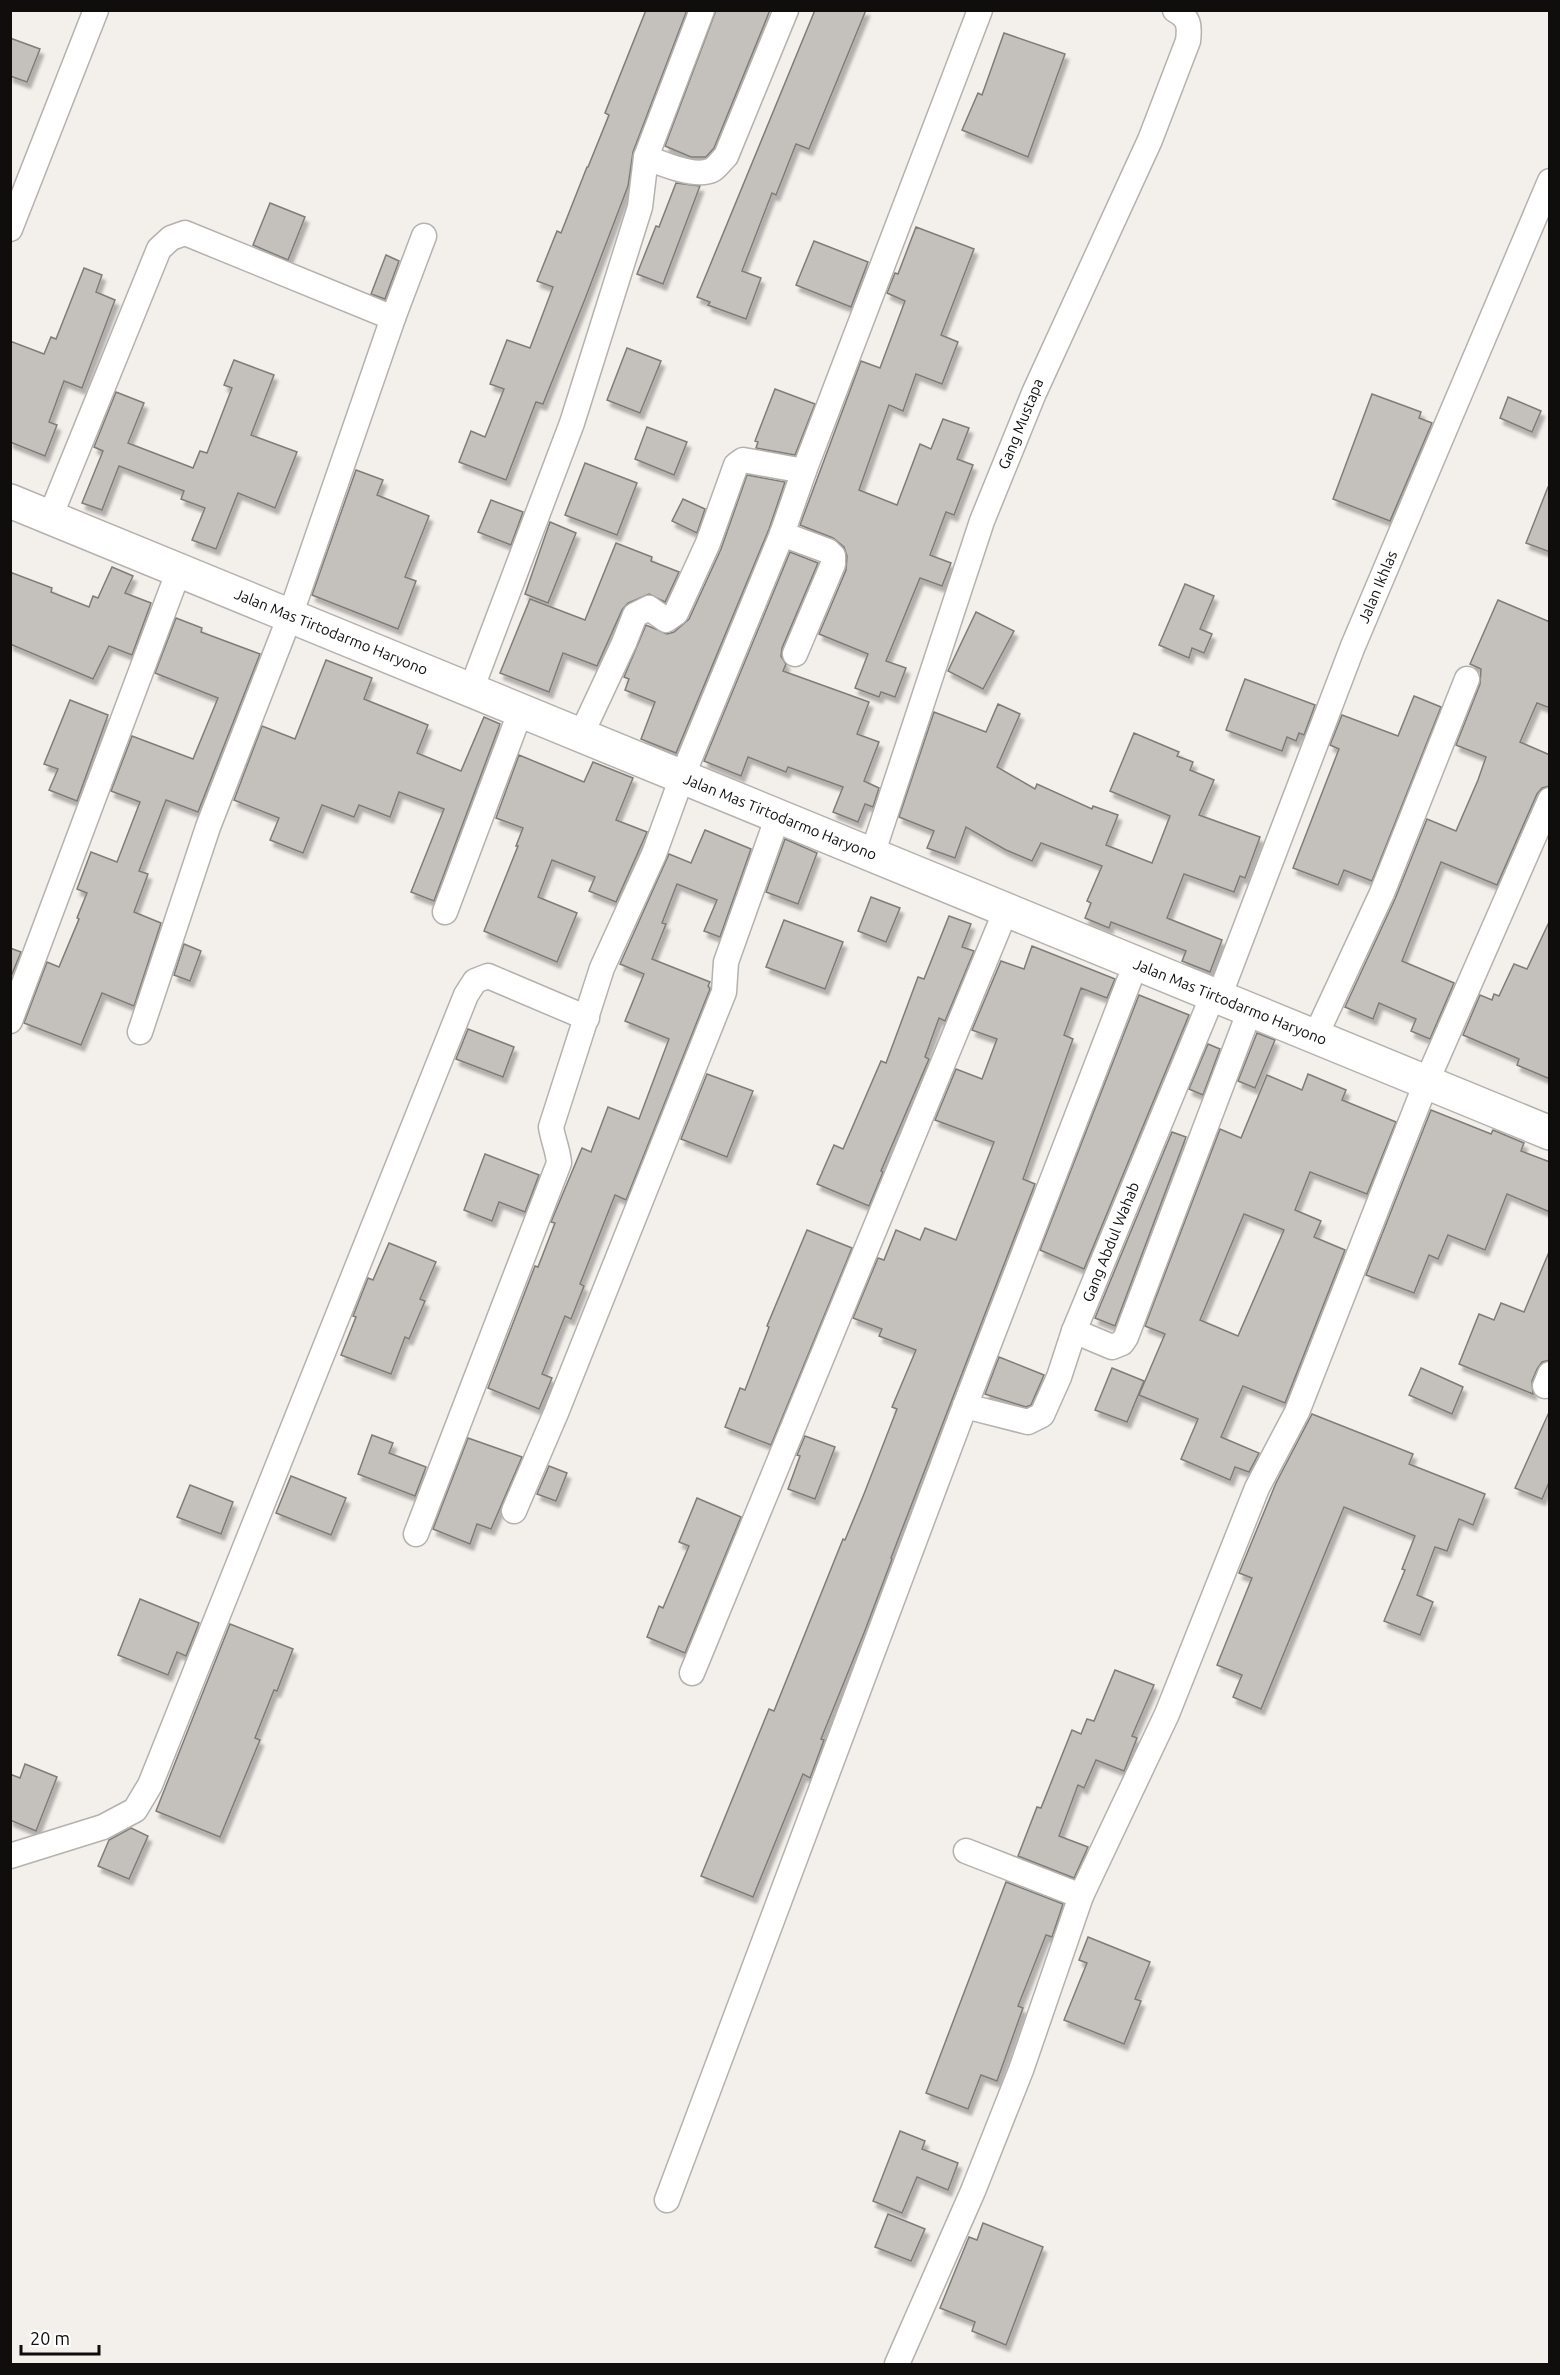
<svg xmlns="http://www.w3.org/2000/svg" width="1560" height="2375" font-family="Ubuntu,sans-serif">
<defs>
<filter id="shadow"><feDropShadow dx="3.5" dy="6" stdDeviation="1.5" flood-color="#0004"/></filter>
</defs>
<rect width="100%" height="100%" fill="#f3efeb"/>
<g fill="#c4c1bd" stroke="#807c78" stroke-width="1.5" fill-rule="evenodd" filter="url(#shadow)">
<path d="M646,10H687L633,152L628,186L585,299L543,404L536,402L506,480L459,462L471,431L485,437L504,389L490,384L507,340L530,348L553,287L537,281L557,231L561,233L587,167H588L609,115L605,113Z"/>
<path d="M716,10H770L714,148L706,157H691L665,146Z"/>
<path d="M815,10H866L809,149L796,144L776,195L772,193L742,271L761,278L746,319L708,305L710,302L697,297Z"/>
<path d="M1004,33L1065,54L1028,157L962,130L978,93L982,95Z"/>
<path d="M10,38L40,49L27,82L10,76Z"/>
<path d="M676,183L700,186L663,284L637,274L656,226L659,227Z"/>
<path d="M270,203L305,217L288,260L253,245Z"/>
<path d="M916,227L974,249L941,335L958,342L942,384L916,374L903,411L889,405L859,490L897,505L920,444L931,449L943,419L969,428L957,459L973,465L954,515L946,512L930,555L951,563L942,586L920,578L886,661L906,668L895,697L881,692L879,697L855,688L868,654L819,634L846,570L847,556L844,547L833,538L800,525L861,361L880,368L905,301L887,293L895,273L898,274Z"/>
<path d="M814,241L868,262L851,307L796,285Z"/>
<path d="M386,255L399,261L385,299L371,294Z"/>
<path d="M84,268L102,275L96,292L115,300L82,388L64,381L49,422L57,425L45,456L10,442V341L44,354L51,337L56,339Z"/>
<path d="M627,348L661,361L640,413L607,400Z"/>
<path d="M234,360L274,375L251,435L297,452L275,508L238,493L216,549L192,540L205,508L181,499L184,491L119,466L102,510L82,503L103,451L94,447L116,392L144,403L128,443L193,468L200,451L207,453L232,388L224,385Z"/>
<path d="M775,389L815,404L795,455L756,448L758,442L755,441Z"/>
<path d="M1372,394L1421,412L1419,418L1432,423L1390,521L1333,499Z"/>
<path d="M1508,397L1541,411L1532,432L1500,418Z"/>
<path d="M647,427L687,442L674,475L635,459Z"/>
<path d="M585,463L637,483L617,535L565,515Z"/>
<path d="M356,470L383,480L377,495L429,516L405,577L416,581L398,629L312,595Z"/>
<path d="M747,475L785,482L769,529L676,753L641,739L655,702L625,690L629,679L624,677L646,625L667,634L674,632L689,619L721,549Z"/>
<path d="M1548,487H1550V552L1526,543Z"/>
<path d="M683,499L705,509L697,533L672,521Z"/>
<path d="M491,500L523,512L511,545L478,532Z"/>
<path d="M550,522L576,533L548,603L525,594Z"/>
<path d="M616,543L652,557L651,561L679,572L665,602L649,594L628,603L622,610L597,666L563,653L549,692L500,673L530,599L585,620Z"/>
<path d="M790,552L818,563L782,648L781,656L786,664L783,671L869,702L857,734L879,742L864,781L879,788L873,807L865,804L858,822L833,812L843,787L788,767L786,772L748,757L741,776L704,761Z"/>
<path d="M112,567L133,576L125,593L151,603L132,655L109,646L93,679L10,644V572L52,588L51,592L89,607L93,596L98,598Z"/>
<path d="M1185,584L1214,596L1200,629L1212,634L1204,653L1192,648L1189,658L1159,645Z"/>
<path d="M1498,600L1550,622V708L1537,703L1520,742L1550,755V786L1542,788L1537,794L1497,885L1441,862L1402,961L1454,983L1430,1039L1411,1031L1416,1019L1379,1003L1373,1019L1345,1007L1395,899L1427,819L1456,831L1478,780L1486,757L1456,745L1480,684L1481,669L1470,664Z"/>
<path d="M976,612L1014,631L983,689L948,671Z"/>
<path d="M176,618L202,628L201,632L260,654L198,812L166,800L139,871L148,874L134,912L161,923L134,1006L102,993L81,1045L24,1023L47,962L59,967L79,919L77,918L87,893L77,889L91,852L117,862L140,802L111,791L132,736L193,759L218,698L155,673Z"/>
<path d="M326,660L372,678L364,699L428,725L417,753L461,771L484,717L500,724L434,901L411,892L444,809L399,792L390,817L359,805L354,817L322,805L303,853L270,840L279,818L234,800L262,726L295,739Z"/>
<path d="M1245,679L1315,705L1304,735L1299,733L1296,741L1287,737L1282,751L1226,730Z"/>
<path d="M1414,696L1441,707L1372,881L1344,870L1338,885L1293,868L1339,749L1330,745L1342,715L1398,736Z"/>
<path d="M70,700L108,715L77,801L49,790L58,769L44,764Z"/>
<path d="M998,704L1020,714L997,767L1035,789L1037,784L1092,809L1093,806L1118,815L1106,845L1152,863L1170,816L1110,791L1134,733L1179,752L1177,756L1193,762L1190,770L1214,780L1199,815L1260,837L1245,878L1240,876L1234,892L1184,874L1167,918L1222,940L1210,972L1182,961L1186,951L1111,922L1109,928L1085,918L1091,903L1087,901L1102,866L1041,843L1032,861L1006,850L966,827L955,858L927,848L934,831L899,817L934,712L986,732Z"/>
<path d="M519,755L584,782L593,762L633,778L616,820L647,832L616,902L589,891L595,877L552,860L538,897L577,913L557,962L484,931L518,846H516L523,828L496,818Z"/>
<path d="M705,830L751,849L720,937L704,931L717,900L677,884L662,923L666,924L652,959L710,982L708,986L710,989L626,1200L615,1195L580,1284L584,1286L571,1319L565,1316L542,1374L552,1378L539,1409L488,1388L535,1266L538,1267L555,1223L551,1222L582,1148L591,1152L608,1107L639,1119L669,1039L625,1021L644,974L620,964L669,854L691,863Z"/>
<path d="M785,839L817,853L798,904L766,892Z"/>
<path d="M871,897L900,908L886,942L858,931Z"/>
<path d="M949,916L971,924L962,947L974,951L945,1021L939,1018L925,1057L929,1059L881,1171L883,1172L869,1206L817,1184L834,1145L843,1149L881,1061L886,1063L918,977L924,979Z"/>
<path d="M784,920L843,942L825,989L766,967Z"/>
<path d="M1550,920V1079L1517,1065L1519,1059L1463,1035L1480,995L1492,1000L1494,994L1499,996L1514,964L1527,969Z"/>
<path d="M184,944L201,951L190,981L174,975Z"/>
<path d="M1032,946L1115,979L1107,998L1081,988L1064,1035L1073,1039L1023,1179L1035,1184L891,1558L892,1559L864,1633L821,1739L824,1740L810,1778L803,1774L753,1897L701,1876L769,1709L774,1711L843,1539L845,1540L864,1494L897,1409L892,1407L916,1350L879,1336L882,1329L853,1318L878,1258L884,1260L896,1230L920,1240L925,1228L956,1240L994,1142L935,1120L956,1069L982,1079L997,1039L972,1030L1001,961L1024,969Z"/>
<path d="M10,948L21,952L10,979Z"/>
<path d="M1139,995L1189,1015L1084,1269L1040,1250Z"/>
<path d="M468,1029L514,1047L503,1077L456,1059Z"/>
<path d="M1257,1033L1275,1040L1255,1088L1238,1081Z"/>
<path d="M1208,1044L1220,1049L1203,1095L1189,1089Z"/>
<path d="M707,1074L753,1091L727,1157L681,1139Z"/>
<path d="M1308,1074L1346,1090L1342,1100L1396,1122L1367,1194L1310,1172L1295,1210L1321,1221L1314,1237L1345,1250L1285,1403L1243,1386L1221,1437L1259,1453L1249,1472L1235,1467L1230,1480L1181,1459L1198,1419L1139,1395L1165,1334L1145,1326L1220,1129L1241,1138L1267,1075L1302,1090ZM1244,1214L1284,1230L1238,1336L1200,1320Z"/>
<path d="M1431,1110L1491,1134L1493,1130L1524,1143L1521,1151L1550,1162V1212L1507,1194L1485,1250L1448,1235L1438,1259L1429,1255L1414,1293L1366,1275Z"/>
<path d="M1172,1132L1186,1137L1115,1326L1095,1318Z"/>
<path d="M485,1154L539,1175L525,1212L499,1202L492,1221L464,1210Z"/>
<path d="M807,1230L852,1248L771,1445L725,1427L740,1388L745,1390L769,1327L767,1326Z"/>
<path d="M389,1243L436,1262L420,1299L425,1301L409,1339L405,1337L391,1374L341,1355L356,1317L353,1316L368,1278L373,1280Z"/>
<path d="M1549,1252L1550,1360L1542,1362L1537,1369L1532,1381L1533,1394L1459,1364L1479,1314L1494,1320L1501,1303L1524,1312Z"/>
<path d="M999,1357L1044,1375L1031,1405L1026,1407L985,1394Z"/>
<path d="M1112,1368L1144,1381L1127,1422L1095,1410Z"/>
<path d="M1421,1368L1463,1387L1452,1414L1409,1395Z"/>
<path d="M1550,1410V1480L1542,1499L1515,1488Z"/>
<path d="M1312,1414L1413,1454L1409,1464L1485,1494L1473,1525L1459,1519L1447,1551L1435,1547L1417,1595L1433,1602L1420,1635L1384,1621L1405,1570L1402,1569L1415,1536L1344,1507L1261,1709L1233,1697L1242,1675L1217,1665L1252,1578L1239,1573L1276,1483Z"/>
<path d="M372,1435L393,1443L389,1453L426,1467L415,1496L358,1474Z"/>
<path d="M805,1436L835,1447L815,1499L788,1489L800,1456L797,1455Z"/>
<path d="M468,1438L522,1457L491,1529L477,1524L470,1544L433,1529Z"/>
<path d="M549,1466L567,1473L556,1501L537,1494Z"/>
<path d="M291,1476L346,1498L331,1535L276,1513Z"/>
<path d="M190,1485L233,1502L221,1534L177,1517Z"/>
<path d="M697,1498L741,1517L685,1653L647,1637L659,1606L663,1608L689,1546L679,1542Z"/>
<path d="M140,1599L199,1623L186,1656L177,1652L168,1675L118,1655Z"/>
<path d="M230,1624L293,1649L277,1691L274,1690L255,1738L260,1740L220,1837L156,1811Z"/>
<path d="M1115,1670L1154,1685L1132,1736L1137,1738L1124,1771L1096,1760L1084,1788L1078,1785L1059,1836L1088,1847L1074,1878L1018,1856L1037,1807L1041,1808L1072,1730L1081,1734L1087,1719L1094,1721Z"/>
<path d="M25,1764L57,1777L36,1831L10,1820V1774L20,1778Z"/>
<path d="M131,1828L148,1836L129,1879L98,1866L109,1840Z"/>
<path d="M1006,1882L1063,1904L1052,1937L1046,1935L1018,2006L1023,2008L997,2081L981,2075L968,2109L926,2093Z"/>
<path d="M1088,1937L1150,1962L1135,1999L1141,2001L1124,2044L1064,2020L1087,1963L1079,1960Z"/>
<path d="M900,2131L925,2141L922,2149L958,2163L948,2190L917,2177L902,2213L873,2201Z"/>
<path d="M888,2214L925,2229L911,2261L875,2247Z"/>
<path d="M983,2223L1043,2247L1006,2345L972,2331L975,2322L940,2308L969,2237L977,2240Z"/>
</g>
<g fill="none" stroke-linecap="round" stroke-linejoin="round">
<g stroke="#b5b2ae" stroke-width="27">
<g id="street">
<path d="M646,157L702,10"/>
<path d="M10,229L96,10"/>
<path d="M50,517L159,249L171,238L185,233L393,318"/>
<path d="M782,534L828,551L833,556V564L795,654"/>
<path d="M471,690L572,423L640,207L646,157C662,164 696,178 712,170C717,167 721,161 726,156L786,10"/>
<path d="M581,735L624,643L635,615L649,608L666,620L676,613L708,543L736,465L743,460L804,471"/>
<path d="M872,855L982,521L1034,393L1150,140L1188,41C1190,25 1189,18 1175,10"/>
<path d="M445,912L521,710"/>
<path d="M1219,997L1353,646L1550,181"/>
<path d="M10,1021L179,570"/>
<path d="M140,1032L208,827L290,616L393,318L424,236"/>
<path d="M1315,1037L1382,893L1467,679"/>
<path d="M1074,1331L1112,1347L1122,1343L1126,1337L1250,1010"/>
<path d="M1545,1386L1550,1374"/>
<path d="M965,1406L1028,1422L1042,1415L1059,1377L1074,1331L1213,995"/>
<path d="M514,1511L556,1413L724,992L726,962L778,816"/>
<path d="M416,1534L559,1163C558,1150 553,1140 551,1127L602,968L654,854L682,777L782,534L804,471L980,10"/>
<path d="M692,1673L1006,910"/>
<path d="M966,1851L1081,1896"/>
<path d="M10,1856L103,1827L135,1810L150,1785L466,995L475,981L488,976L587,1018"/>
<path d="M667,2200L965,1406L1136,963"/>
<path d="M897,2364L973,2191L1021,2070L1081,1896L1167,1714L1257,1488L1297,1412L1426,1083L1550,800"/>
</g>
</g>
<g stroke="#b5b2ae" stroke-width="36">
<path id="secondary" d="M10,501L1550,1133"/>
</g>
<use href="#street" stroke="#fff" stroke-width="24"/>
<use href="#secondary" stroke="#fff" stroke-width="33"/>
</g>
<g text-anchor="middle" stroke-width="4.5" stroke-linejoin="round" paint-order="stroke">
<g font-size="15" fill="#0f0e0d" stroke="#fff">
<text transform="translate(1021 424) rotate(-68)" y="5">Gang Mustapa</text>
<text transform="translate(1378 587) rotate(-67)" y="5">Jalan Ikhlas</text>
<text transform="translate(331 632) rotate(22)" y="5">Jalan Mas Tirtodarmo Haryono</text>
<text transform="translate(780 817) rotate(22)" y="5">Jalan Mas Tirtodarmo Haryono</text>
<text transform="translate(1230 1002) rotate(22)" y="5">Jalan Mas Tirtodarmo Haryono</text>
<text transform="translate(1111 1242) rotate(-68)" y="5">Gang Abdul Wahab</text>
</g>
</g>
<rect width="1560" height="2375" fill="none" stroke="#0f0e0d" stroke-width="24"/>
<path d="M21 2345v9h78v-9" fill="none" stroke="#0f0e0d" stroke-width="3"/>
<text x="30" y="2345" font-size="18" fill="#0f0e0d" stroke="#ffffff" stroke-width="4.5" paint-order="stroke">20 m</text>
</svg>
